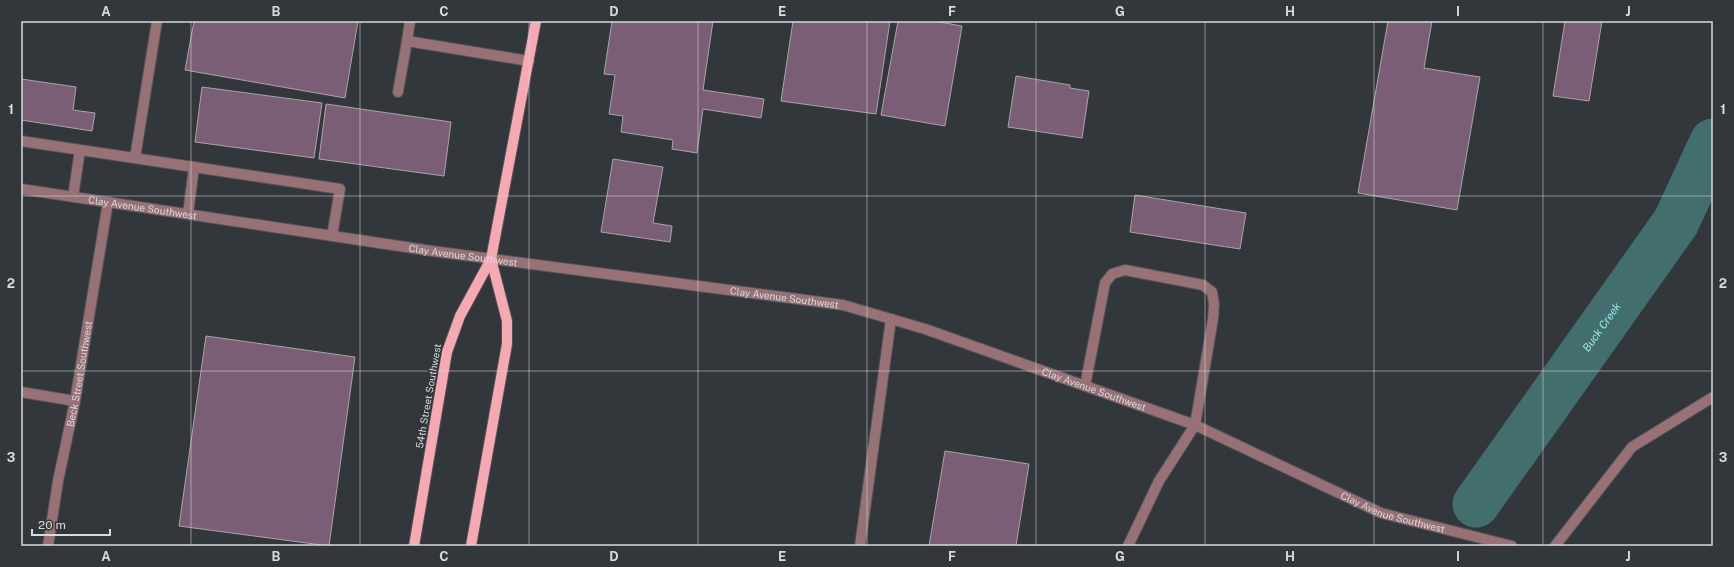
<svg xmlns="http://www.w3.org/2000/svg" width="1734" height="567" font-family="'Public Sans',sans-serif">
<rect width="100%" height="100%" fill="#32373b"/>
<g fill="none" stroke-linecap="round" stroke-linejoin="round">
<path stroke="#436e6e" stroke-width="47" id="s1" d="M1476,504L1676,222L1713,142"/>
</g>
<g fill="#7a5e75" stroke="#aba4a9">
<path d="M194,21H358L345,98L185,70Z"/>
<path d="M612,21H713L703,90L764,99L761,118L703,109L697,153L672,149L673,140L621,132L623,116L609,114L615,75L604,74Z"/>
<path d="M793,21H890L876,114L781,101Z"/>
<path d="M898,21H934L962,26L945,126L881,115Z"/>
<path d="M1388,21H1432L1424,68L1480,77L1457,210L1358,193Z"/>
<path d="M1565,21H1602L1589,101L1553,96Z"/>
<path d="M1016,76L1070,85V88L1089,91L1082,138L1008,127Z"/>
<path d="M21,79L76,87L73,110L95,113L92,131L21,120Z"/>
<path d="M202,87L322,103L314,158L195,142Z"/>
<path d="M326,104L451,122L444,176L319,159Z"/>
<path d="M613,159L663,167L653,223L672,226L670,242L601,232Z"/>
<path d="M1135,195L1246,213L1240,249L1130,232Z"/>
<path d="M206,336L355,357L329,546L179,526Z"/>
<path d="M945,451L1029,464L1016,546H929Z"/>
</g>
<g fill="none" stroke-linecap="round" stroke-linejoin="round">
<g stroke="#505458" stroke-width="12">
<g id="minor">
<path d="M410,21L407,41L529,61"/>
<path d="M398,92L407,41"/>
<path d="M21,141L340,189L332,236"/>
<path d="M135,158L157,21"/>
<path id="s2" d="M21,189L432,251L843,305L925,329L1195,425L1381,513L1512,546"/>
<path d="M73,197L80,150"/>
<path d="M188,214L194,167"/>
<path d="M1085,386L1105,283L1112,274L1125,270L1203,285L1212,292L1214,304L1213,319L1195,425L1159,481L1128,546"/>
<path d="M21,392L75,401"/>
<path id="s3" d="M48,546L58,481L75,401L108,202"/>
<path d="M860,546L891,319"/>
<path d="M1555,546L1632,447L1713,397"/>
</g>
</g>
<g stroke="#505458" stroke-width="12">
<g id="major">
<path d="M414,546L447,352L460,316L491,259L536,21"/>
<path d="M471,546L507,344V321L491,259"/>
</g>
</g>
<use href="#minor" stroke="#977175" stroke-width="10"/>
<use href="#major" stroke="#f7a9b3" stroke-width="10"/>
</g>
<path fill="none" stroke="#d8dadd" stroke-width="1" stroke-opacity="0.55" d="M191,21V546M360,21V546M529,21V546M698,21V546M867,21V546M1036,21V546M1205,21V546M1374,21V546M1543,21V546M21,196H1713M21,371H1713"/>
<g text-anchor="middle" stroke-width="3.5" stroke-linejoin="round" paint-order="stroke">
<g font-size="10" fill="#d8dadd" stroke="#32373b">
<text dy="4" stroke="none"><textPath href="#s2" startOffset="123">Clay Avenue Southwest</textPath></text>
<text dy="4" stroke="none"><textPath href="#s2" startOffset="447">Clay Avenue Southwest</textPath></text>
<text dy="4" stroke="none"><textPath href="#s2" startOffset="771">Clay Avenue Southwest</textPath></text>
<text dy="4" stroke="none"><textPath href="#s3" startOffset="175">Beck Street Southwest</textPath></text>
<text dy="4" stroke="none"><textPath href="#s2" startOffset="1095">Clay Avenue Southwest</textPath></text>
<text transform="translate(428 396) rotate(-80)" y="4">54th Street Southwest</text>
<text dy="4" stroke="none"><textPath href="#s2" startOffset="1419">Clay Avenue Southwest</textPath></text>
</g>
<g font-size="11" font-style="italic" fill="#97e7e7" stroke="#32373b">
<text dy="4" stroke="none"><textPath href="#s1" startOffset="217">Buck Creek</textPath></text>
</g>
</g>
<rect width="1734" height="567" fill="none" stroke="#32373b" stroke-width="44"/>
<path d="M32 529v6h78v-6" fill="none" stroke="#d8dadd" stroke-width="2"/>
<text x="38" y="529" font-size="12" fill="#d8dadd" stroke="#32373b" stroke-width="3" paint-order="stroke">20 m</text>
<rect x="22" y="22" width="1690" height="523" fill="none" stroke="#d8dadd" stroke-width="1.5"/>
<g font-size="13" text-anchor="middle" font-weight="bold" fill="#d8dadd">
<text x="106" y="16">A</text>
<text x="276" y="16">B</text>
<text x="444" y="16">C</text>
<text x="614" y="16">D</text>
<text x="782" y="16">E</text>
<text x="952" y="16">F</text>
<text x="1120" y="16">G</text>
<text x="1290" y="16">H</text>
<text x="1458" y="16">I</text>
<text x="1628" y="16">J</text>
<text x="11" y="114">1</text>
<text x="1723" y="114">1</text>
<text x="11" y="288">2</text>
<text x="1723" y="288">2</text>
<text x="11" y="462">3</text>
<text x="1723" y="462">3</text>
<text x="106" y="561">A</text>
<text x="276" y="561">B</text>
<text x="444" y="561">C</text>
<text x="614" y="561">D</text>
<text x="782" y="561">E</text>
<text x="952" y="561">F</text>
<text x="1120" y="561">G</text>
<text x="1290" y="561">H</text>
<text x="1458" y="561">I</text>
<text x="1628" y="561">J</text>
</g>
</svg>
